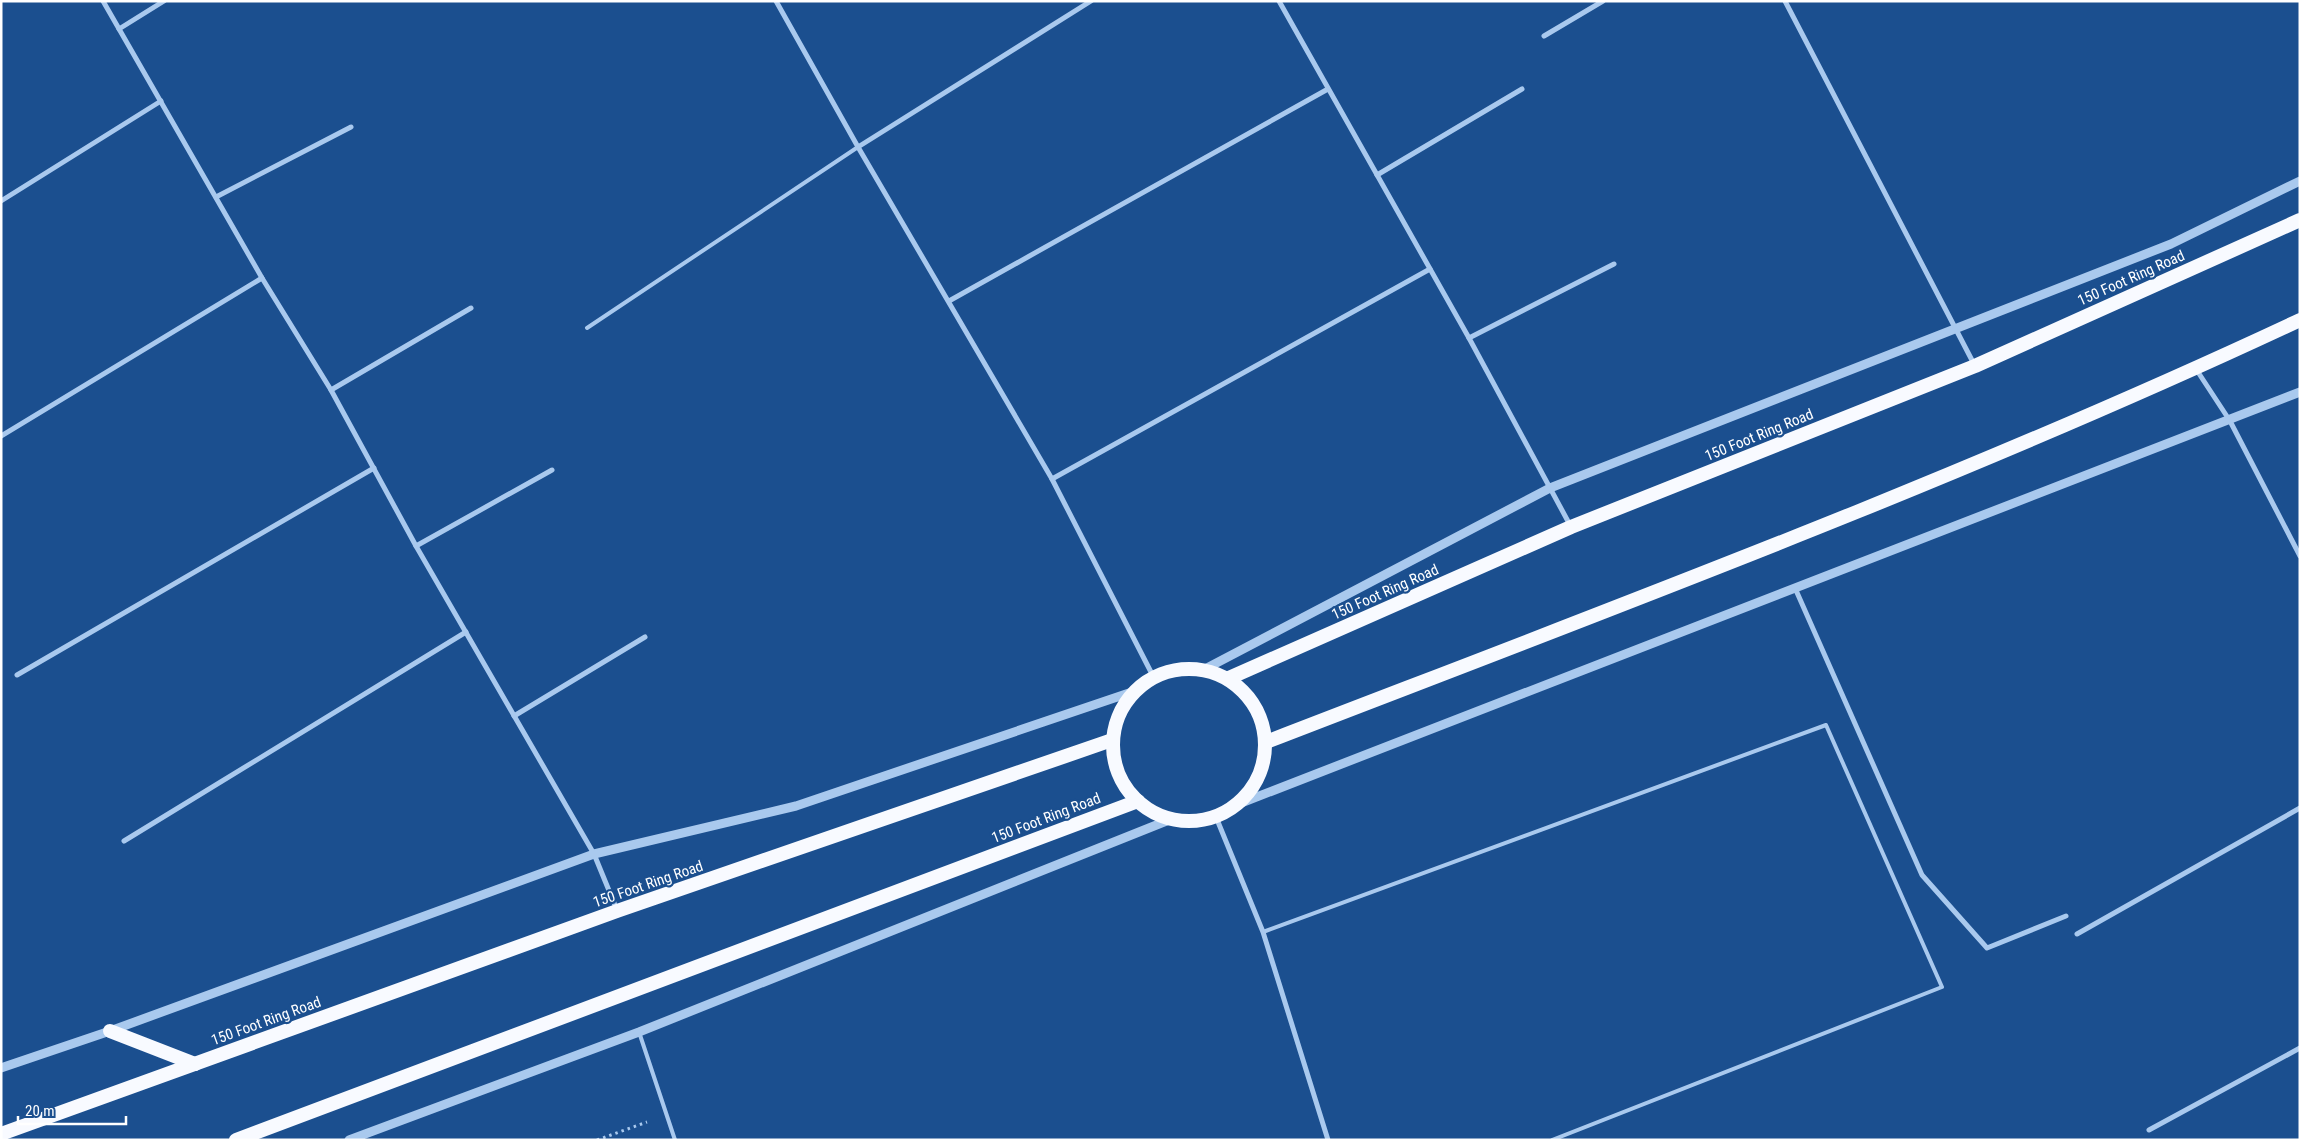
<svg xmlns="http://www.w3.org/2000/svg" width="2301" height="1141" font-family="'Roboto Condensed',sans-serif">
<rect width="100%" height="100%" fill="#1b4f8f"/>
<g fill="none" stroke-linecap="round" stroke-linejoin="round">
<path stroke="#a9c9ee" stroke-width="3" stroke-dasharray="2.5 4" stroke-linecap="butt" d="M597,1140L647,1122"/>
<g stroke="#a9c9ee" stroke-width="4">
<path d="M587,328L858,147"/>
<path d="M1263,932L1826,725L1942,987L1552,1140"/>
<path d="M639,1032L675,1140"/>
</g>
<g stroke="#a9c9ee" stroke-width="5">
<path d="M103,1L262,278L331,390L416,546L594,854L617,910"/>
<path d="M776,1L858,147L1052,479L1153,676"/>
<path d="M1279,1L1469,338L1570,525"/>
<path d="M1785,1L1975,366"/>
<path d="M119,29L164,1"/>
<path d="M1544,36L1603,1"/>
<path d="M858,147L1091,1"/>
<path d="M1377,175L1522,89"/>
<path d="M216,197L351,127"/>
<path d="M1,201L161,101"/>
<path d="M949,301L1328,89"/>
<path d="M1469,338L1614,264"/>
<path d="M2196,369L2230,421L2300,556"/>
<path d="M331,390L471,308"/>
<path d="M1,436L262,278"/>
<path d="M1052,479L1430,269"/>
<path d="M416,546L552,470"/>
<path d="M1795,588L1922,875L1987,948L2066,916"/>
<path d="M17,675L374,468"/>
<path d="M514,716L645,637"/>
<path d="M1216,817L1263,932L1328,1140"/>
<path d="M124,841L466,632"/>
<path d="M2077,934L2300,808"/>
<path d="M2149,1130L2300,1048"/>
</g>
<g stroke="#a9c9ee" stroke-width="9">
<path d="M1205,669L1550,488L2171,244L2300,181"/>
<path d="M1236,805L2300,392"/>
<path d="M1,1068L110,1031L594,854L796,806L1132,692"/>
<path d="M349,1140L639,1032L1169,820"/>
</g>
<g stroke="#f8faff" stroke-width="14">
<circle cx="1189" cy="745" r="76"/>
<path d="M1229,678L1571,527L1975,366L2300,220"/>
<path d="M1266,742C1613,608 1963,478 2300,320"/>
<path d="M110,1031L195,1064"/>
<path d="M1,1134L617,911L1112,740"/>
<path d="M236,1140L1138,801"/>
</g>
</g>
<g text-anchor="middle" stroke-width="4.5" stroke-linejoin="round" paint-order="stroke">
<g font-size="15" fill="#fff" stroke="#1b4f8f">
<text transform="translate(2131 278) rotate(-24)" y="5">150 Foot Ring Road</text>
<text transform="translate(1759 435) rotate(-22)" y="5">150 Foot Ring Road</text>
<text transform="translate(1385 592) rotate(-24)" y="5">150 Foot Ring Road</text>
<text transform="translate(1046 818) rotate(-21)" y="5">150 Foot Ring Road</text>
<text transform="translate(648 884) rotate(-19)" y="5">150 Foot Ring Road</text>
<text transform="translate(266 1021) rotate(-20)" y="5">150 Foot Ring Road</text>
</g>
</g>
<rect width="2301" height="1141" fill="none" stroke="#ffffff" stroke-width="5"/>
<path d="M18 1116v8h108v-8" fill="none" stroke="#ffffff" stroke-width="2.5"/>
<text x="25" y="1116" font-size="15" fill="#ffffff" stroke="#1b4f8f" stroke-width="4" paint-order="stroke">20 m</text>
</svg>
